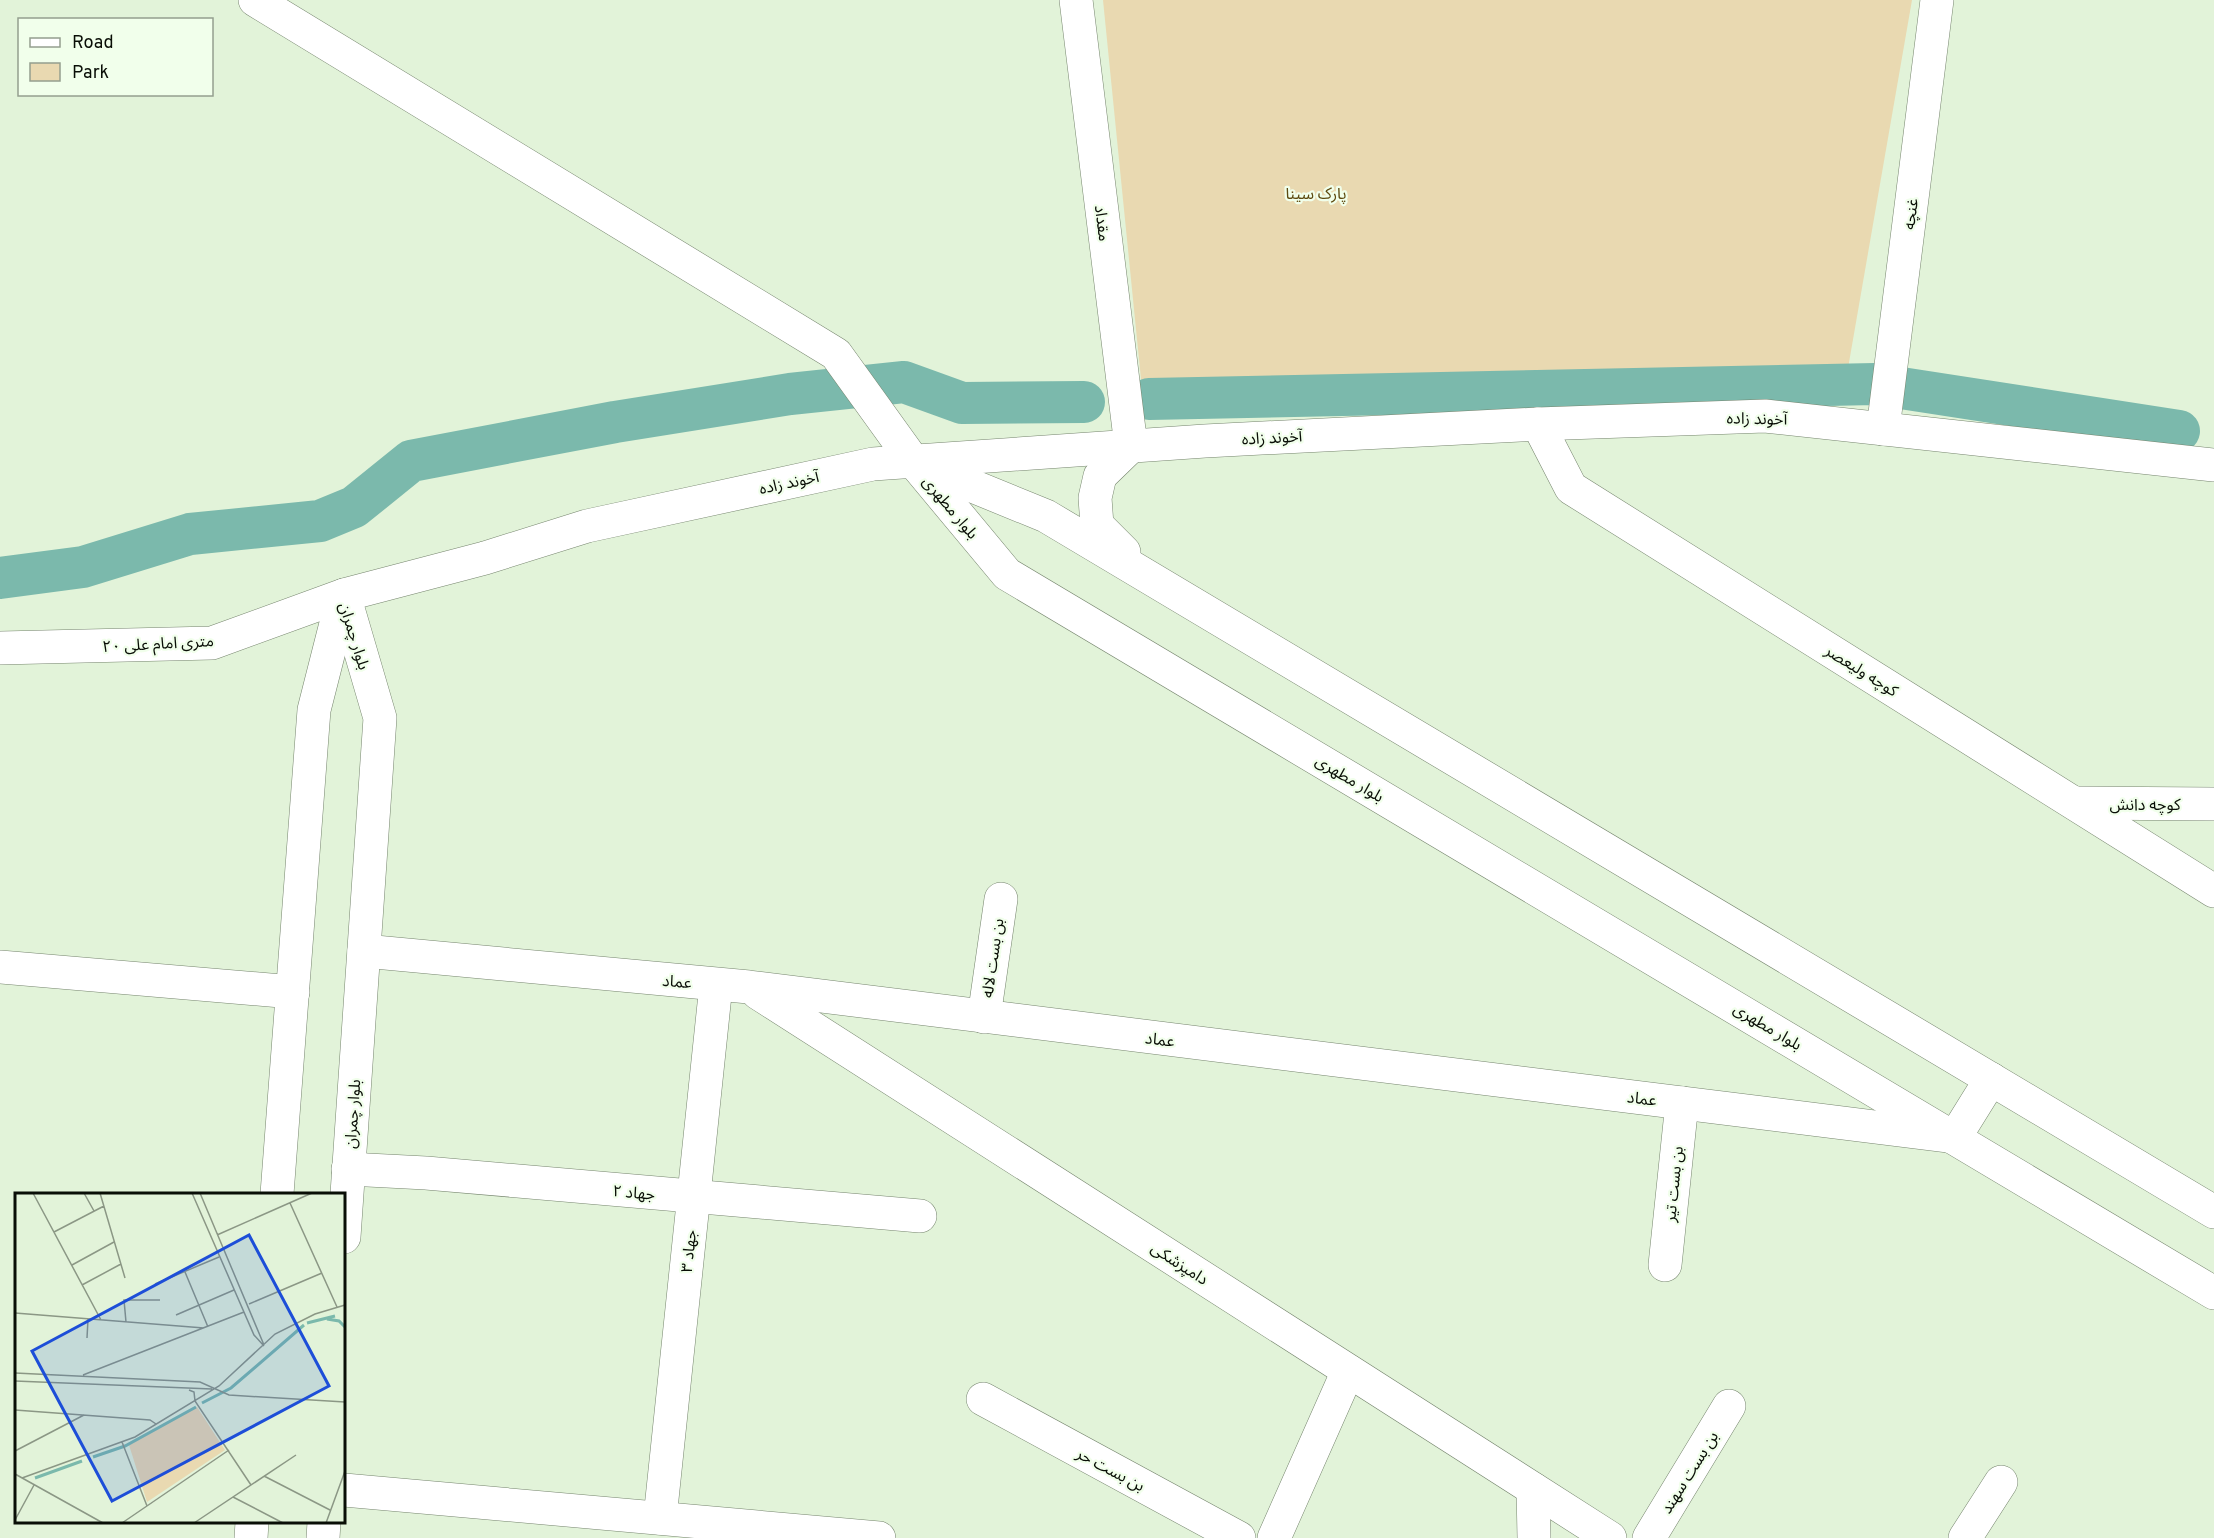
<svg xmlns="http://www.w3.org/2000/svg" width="2214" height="1538" font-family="Overpass,'Noto Sans Arabic',sans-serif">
<rect width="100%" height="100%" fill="#e2f3d9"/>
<path fill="#e9d9b1" d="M1103,0H1912L1847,374L1142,389Z"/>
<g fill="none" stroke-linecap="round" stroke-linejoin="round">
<g stroke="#7bb9ac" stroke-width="42">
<path d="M1149,399L1875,384L2179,431"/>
<path d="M0,578L83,567L190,534L320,521L354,507L411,461L615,422L790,394L904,382L962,403L1084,402"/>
</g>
<g stroke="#76856e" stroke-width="34">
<g id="minor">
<path d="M255,0L836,354L913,461L1007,574L2214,1293"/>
<path d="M1076,0L1131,446L1100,476L1095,498L1097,525L1124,552"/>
<path d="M1538,424L1571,488L2214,891"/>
<path d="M1883,429L1937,0"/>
<path d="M921,465L1046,516L2214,1212"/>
<path d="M0,648L212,643L344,595L485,558L587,526L873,464L1205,441L1538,424L1765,416L2214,465"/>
<path d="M2075,803L2214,804"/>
<path d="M364,951L749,987L1955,1137L1991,1079"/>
<path d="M0,967L293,992"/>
<path d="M758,993L1610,1538"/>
<path d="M984,1017L1001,899"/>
<path d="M348,1169L426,1173L920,1216"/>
<path d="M277,1194L314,710L343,596"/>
<path d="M344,1237L380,718L344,595"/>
<path d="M1665,1265L1682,1103"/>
<path d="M983,1399L1239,1538"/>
<path d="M1533,1489L1534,1538"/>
<path d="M344,1490L879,1538"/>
<path d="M660,1518L716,985"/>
<path d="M251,1538L252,1522"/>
<path d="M323,1538L324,1522"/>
<path d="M1274,1538L1348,1371"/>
<path d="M1649,1538L1729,1406"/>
<path d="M1965,1538L2001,1482"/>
</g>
</g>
<use href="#minor" stroke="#fff" stroke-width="33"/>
</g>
<g text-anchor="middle" stroke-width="4.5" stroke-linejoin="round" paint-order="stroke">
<g font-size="16" fill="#5d4a0f" stroke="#f1ffeb">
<text x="1316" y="199">پارک سینا</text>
</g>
<g font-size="16" fill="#090e06" stroke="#f1ffeb">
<text transform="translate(1910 214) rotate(-83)" y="6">غنچه</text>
<text transform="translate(1103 223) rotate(83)" y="6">مقداد</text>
<text transform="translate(1757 418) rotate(1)" y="6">آخوند زاده</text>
<text transform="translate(1272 437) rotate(-3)" y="6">آخوند زاده</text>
<text transform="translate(789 482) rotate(-12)" y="6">آخوند زاده</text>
<text transform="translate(951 507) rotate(50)" y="6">بلوار مطهری</text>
<text transform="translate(355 636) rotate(73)" y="6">بلوار چمران</text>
<text transform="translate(158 643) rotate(-3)" y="6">۲۰ متری امام علی</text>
<text transform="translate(1862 670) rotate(32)" y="6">کوچه ولیعصر</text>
<text transform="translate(1350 778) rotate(31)" y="6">بلوار مطهری</text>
<text x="2145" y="810">کوچه دانش</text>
<text transform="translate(992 958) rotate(-82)" y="6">بن بست لاله</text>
<text transform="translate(677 981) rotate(5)" y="6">عماد</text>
<text transform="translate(1768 1026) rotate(31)" y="6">بلوار مطهری</text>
<text transform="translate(1160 1039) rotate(7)" y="6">عماد</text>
<text transform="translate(1642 1098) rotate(7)" y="6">عماد</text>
<text transform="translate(352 1114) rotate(-86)" y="6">بلوار چمران</text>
<text transform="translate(1673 1184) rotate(-84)" y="6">بن بست تیر</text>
<text transform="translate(634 1192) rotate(5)" y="6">جهاد ۲</text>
<text transform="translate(688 1251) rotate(-84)" y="6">جهاد ۳</text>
<text transform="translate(1180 1263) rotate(33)" y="6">دامپزشکی</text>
<text transform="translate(1111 1469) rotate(28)" y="6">بن بست حر</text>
<text transform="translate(1689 1472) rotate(-58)" y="6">بن بست سهند</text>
</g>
</g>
<g transform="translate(15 1193)">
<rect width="330" height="330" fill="#e2f3d9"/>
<path d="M182,214L210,257L132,309L114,252Z" fill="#e9d9b1"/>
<path fill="none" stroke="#7bb9ac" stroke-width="3" d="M312,126L324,128L330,134M292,130L320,123M187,210L216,195L289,132M78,264L110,253L181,214M20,285L67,268"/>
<path fill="none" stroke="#8b9785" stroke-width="1.5" d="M18,0L86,127M69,0L79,18M85,0L110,85M177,0L239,142L249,153M185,0L249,152M275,10L322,114M39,39L89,13M202,42L297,0M57,72L99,49M170,79L193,134M140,91L204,64M67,92L106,71M234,111L307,80M0,120L189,135M161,122L219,97M111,129L109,107H145M72,145L73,126M0,180L185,189L214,202L330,209M68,182L229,119M0,188L197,196M174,197L179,199L180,208L236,292M0,217L135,227L141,231M107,249L132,313M0,258L69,222M0,281L88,330M249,283L315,317M7,285L120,244L204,193L260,141L300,121L330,112M218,304L268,330M0,327L19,292M107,330L214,257M179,330L281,262M311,330L330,278"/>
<path fill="#1d4ed8" fill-opacity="0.15" stroke="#1d4ed8" stroke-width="3" d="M234,42L314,193L97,308L17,158Z"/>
<rect width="330" height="330" fill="none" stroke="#090e06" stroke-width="3"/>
</g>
<rect x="18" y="18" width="195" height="78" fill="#f1ffeb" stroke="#949f8f" stroke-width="1.5"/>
<rect x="30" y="38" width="30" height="9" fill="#ffffff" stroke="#949f8f" stroke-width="1.5"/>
<text x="72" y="48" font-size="18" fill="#090e06">Road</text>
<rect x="30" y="63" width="30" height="18" fill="#e9d9b1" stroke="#949f8f" stroke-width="1.5"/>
<text x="72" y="78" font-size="18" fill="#090e06">Park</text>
</svg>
